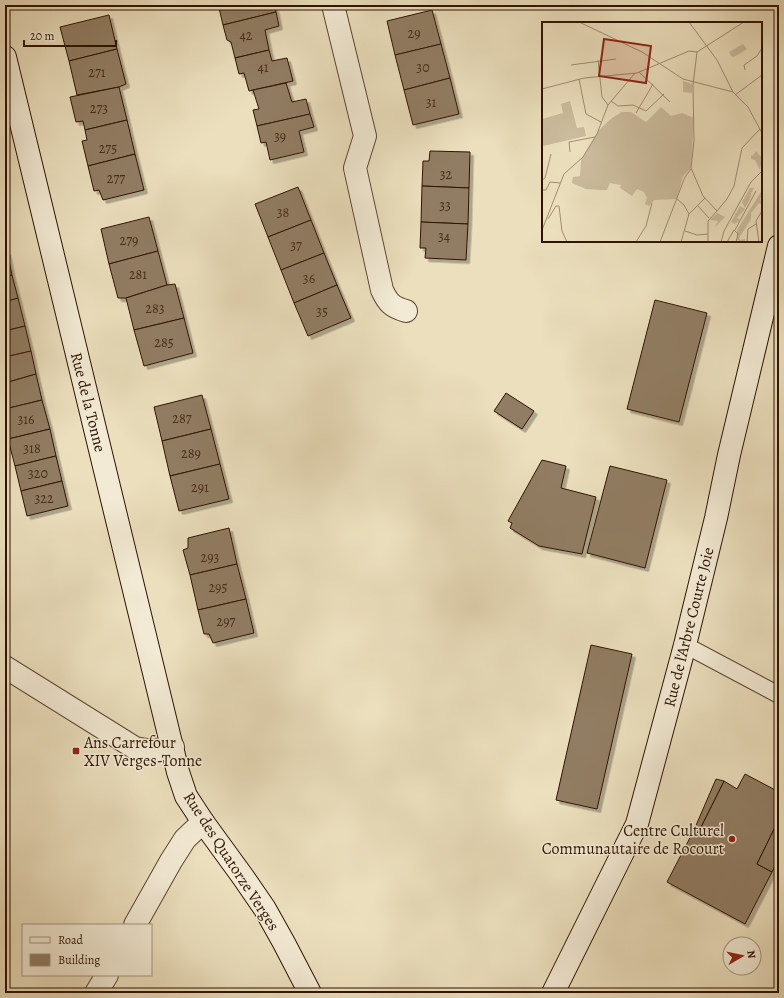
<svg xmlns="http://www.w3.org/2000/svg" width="784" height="998" font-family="Alegreya,serif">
<defs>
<filter id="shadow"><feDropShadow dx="3.5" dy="3.5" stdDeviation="0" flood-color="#0004"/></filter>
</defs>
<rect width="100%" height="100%" fill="#ebdfbd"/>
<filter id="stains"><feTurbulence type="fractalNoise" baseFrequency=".005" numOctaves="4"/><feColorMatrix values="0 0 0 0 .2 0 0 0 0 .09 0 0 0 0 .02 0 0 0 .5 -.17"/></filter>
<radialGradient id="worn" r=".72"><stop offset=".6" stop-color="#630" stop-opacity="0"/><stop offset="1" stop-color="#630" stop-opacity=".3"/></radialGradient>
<g fill="#917d64" stroke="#2f1303" filter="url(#shadow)">
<path d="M223,5H274L276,12L223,25L219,8H223Z"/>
<path d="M432,10L441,44L395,55L387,21Z"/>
<path d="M276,12L279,26L265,30L269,50L235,58L231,42L227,40L223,25Z"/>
<path d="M109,15L117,49L69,61L60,27Z"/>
<path d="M441,44L450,78L404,90L395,55Z"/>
<path d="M117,49L126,84L119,87L77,95L69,61Z"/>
<path d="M269,50L272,61L287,58L293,81L249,91L244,73L239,74L235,58Z"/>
<path d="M450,78L459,114L413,125L404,90Z"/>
<path d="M286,83L292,102L306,99L310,114L257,126L253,110L259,109L253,90Z"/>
<path d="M119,87L127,120L85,130L83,121L76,122L70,97Z"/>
<path d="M310,114L314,127L299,131L304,152L270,160L266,142L261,143L257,126Z"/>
<path d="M127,120L135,154L88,166L82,141L87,140L85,130Z"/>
<path d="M430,151L470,152L469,188L422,186L423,161H429Z"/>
<path d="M135,154L144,190L103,200L99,190L94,191L88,166Z"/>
<path d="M422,186L469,188L468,224L421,222Z"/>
<path d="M298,187L311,220L268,237L255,204Z"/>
<path d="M149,217L158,251L109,264L101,229Z"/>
<path d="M311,220L324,253L281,270L268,237Z"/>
<path d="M421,222L468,224L466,260L425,258L426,248H420Z"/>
<path d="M7,251L12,275L5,277V252Z"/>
<path d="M158,251L167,285L126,298H118L109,264Z"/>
<path d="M324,253L337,285L294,303L281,270Z"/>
<path d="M12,275L18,298L5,302V277Z"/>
<path d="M175,284L184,318L134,330L126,298L167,285Z"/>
<path d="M337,285L351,318L308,336L294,303Z"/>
<path d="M18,298L25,326L5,331V302Z"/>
<path d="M655,300L707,313L679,422L627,409Z"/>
<path d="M184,318L193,353L144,366L134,330Z"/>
<path d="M25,326L31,351L5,357V331Z"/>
<path d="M31,351L36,374L5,383V357Z"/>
<path d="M36,374L42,400L5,409V383Z"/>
<path d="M506,393L534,411L522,429L494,411Z"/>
<path d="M202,395L211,429L162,441L154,407Z"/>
<path d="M42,400L50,429L8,439L5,428V409Z"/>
<path d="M50,429L56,456L15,466L8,439Z"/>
<path d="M211,429L220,464L170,476L162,441Z"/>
<path d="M56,456L62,481L21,491L15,466Z"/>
<path d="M542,460L566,466L561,488L596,497L582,554L539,546L510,528L512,523L508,521Z"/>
<path d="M220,464L229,499L179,511L170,476Z"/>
<path d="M610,466L667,480L645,568L587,553Z"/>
<path d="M62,481L68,506L27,516L21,491Z"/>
<path d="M229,528L237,564L190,575L183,550L188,548V538Z"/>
<path d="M237,564L246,599L198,610L190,575Z"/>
<path d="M246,599L254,633L213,643L209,634H204L198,610Z"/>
<path d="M591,645L632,654L597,809L556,800Z"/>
<path d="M745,774L779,792V819L757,864L772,872L745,924L667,882L694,830L698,833L724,781L737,789Z"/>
<path d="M716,779L724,781L698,833L694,830Z"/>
<path d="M779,819V858L772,872L757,864Z"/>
</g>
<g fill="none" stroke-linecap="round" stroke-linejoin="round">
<g stroke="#5e4632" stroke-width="18">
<path id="lane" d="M685,645L779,695"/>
</g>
<g stroke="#5e4632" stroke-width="24">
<g id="street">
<path d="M333,5L365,136L355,168L382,290C388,303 392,307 406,311"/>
<path d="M5,667L135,748L153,751L173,747"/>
<path d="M135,925L171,861L185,839L203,822"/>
<path d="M96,993L107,975"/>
</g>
</g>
<g stroke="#2f1303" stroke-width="24">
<g id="secondary">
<path d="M5,57L178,772L186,796L203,822L243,877L265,909L284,943L310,993"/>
<path d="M553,993L637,824L685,645L716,518L729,455L779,246"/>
</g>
</g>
<use href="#lane" stroke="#f2ead4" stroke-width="16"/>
<use href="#street" stroke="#f2ead4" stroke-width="22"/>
<use href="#secondary" stroke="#f2ead4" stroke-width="22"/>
</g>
<g fill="#8f2418" stroke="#f2ead4" stroke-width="1.5">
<rect x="72" y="747" width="8" height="8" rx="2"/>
<circle cx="732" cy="839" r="4"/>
</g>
<g text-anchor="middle" stroke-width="3" stroke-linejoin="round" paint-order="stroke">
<g font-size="14" fill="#482e1b">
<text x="414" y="38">29</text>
<text x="246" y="40">42</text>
<text x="263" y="72">41</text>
<text x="423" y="72">30</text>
<text x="97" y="77">271</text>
<text x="431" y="107">31</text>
<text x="99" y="113">273</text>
<text x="280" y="141">39</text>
<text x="108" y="153">275</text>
<text x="446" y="179">32</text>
<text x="116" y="183">277</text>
<text x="445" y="210">33</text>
<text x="283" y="217">38</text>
<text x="444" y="241">34</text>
<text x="129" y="245">279</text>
<text x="296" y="250">37</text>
<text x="138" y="279">281</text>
<text x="309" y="283">36</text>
<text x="155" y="313">283</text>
<text x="322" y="316">35</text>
<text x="164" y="347">285</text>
<text x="182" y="423">287</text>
<text x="26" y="424">316</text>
<text x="32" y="453">318</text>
<text x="191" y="458">289</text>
<text x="38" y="478">320</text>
<text x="200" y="492">291</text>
<text x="44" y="503">322</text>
<text x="210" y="562">293</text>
<text x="218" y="592">295</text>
<text x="226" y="626">297</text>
</g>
<g font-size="16" fill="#2f1303" stroke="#f2ead4">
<text transform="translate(89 402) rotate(76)" y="6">Rue de la Tonne</text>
<text transform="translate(688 627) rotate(-76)" y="6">Rue de l'Arbre Courte Joie</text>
<text transform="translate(232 861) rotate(57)" y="6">Rue des Quatorze Verges</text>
</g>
<g font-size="16" fill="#2f1303" stroke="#f2ead4" text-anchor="start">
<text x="84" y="748">Ans Carrefour<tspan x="84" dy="18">XIV Verges-Tonne</tspan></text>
<text x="724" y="836" text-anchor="end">Centre Culturel<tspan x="724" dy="18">Communautaire de Rocourt</tspan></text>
</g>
</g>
<g transform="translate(542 22)">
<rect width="220" height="220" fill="#ebdfbd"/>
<path d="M201,22L205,27L192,35L189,34L187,30ZM141,59L150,62V71L141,70ZM28,79L35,106L42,105L44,114L1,124L0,97L21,91L19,82ZM119,85L129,94L140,91L152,96L149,146L141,154L135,177L112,178L107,184L103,182L105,176L102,170L95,167L90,174L78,166L79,163L68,161L65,168H59L44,167L30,161L31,155L38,154L39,138L57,108L70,96L80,90H89L104,100ZM214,129L220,136L218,148L213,138L209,137V133L211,134ZM209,165L212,166L208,174L210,173L203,186L200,180L208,166H211ZM219,170L220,176H218L220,183L217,181L209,191V197L197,216L198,218L203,217V220H195L197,218H195V208ZM198,184L203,187L195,196L198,197L196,200L192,202L189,200ZM175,191L183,195L172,206L176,199L168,198Z" fill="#cbbc9d"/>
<path fill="none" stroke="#a08d73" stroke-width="1" d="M37,0L100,30L141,57L191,70M147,0L175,38L191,70L206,85L220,111M155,30L151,63L152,119L149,146L161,174L175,189L166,199V220M155,30L202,0M56,38L60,75L66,83M29,43L74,37M203,48L202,43L215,34L220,26M97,50L128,80M37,57L44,92L59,100M0,67L42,56L95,51L147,29L155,30M193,73L220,53M69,79L76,84L91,83L104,89L122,72M94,91L111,62M28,130L27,120L53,115M0,158L3,156L9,132M0,168H4L8,160L18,161M135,177L142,183L147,192M156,184L167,196M175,189L185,177L192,164L200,126L218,107M6,197L14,184H17L20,209L25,220M0,208L22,152L41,135L55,112L66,83L93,51M193,208L214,169M143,209L155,213L166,212M94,220L104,204L110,181M118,220L143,155L149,147M139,220L147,192L163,176M179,220L182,209L209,160L220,149M185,220L192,208L196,212L194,220M205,220L206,207L214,202M217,220L214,199L220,189"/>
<path fill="#8f2418" fill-opacity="0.15" stroke="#8f2418" stroke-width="2" d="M62,17L109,24L104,61L57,54Z"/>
<rect width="220" height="220" fill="none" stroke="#2f1303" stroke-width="2"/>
</g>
<rect width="784" height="998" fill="none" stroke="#ebdfbd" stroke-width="20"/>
<rect x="6" y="6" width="772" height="986" fill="none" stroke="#2f1303" stroke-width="2"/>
<rect x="10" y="10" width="764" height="978" fill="none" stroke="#2f1303"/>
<rect x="22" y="924" width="130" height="52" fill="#f2ead4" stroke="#a49480"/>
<rect x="30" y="937" width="20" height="6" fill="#f2ead4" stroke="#a49480"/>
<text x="58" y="944" font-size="12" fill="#2f1303">Road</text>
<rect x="30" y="954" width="20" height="12" fill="#917d64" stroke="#a49480"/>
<text x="58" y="964" font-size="12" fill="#2f1303">Building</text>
<g transform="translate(742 956) rotate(81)"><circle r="19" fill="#f2ead4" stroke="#a49480"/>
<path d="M0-3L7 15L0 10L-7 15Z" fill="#8f2418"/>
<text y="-6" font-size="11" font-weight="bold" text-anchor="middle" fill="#2f1303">N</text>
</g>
<path d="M24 40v6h92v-6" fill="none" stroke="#2f1303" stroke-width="2"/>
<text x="30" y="40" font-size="12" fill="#2f1303" stroke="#f2ead4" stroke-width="3" paint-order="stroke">20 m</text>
<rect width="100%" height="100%" filter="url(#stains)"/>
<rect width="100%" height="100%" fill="url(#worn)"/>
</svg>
